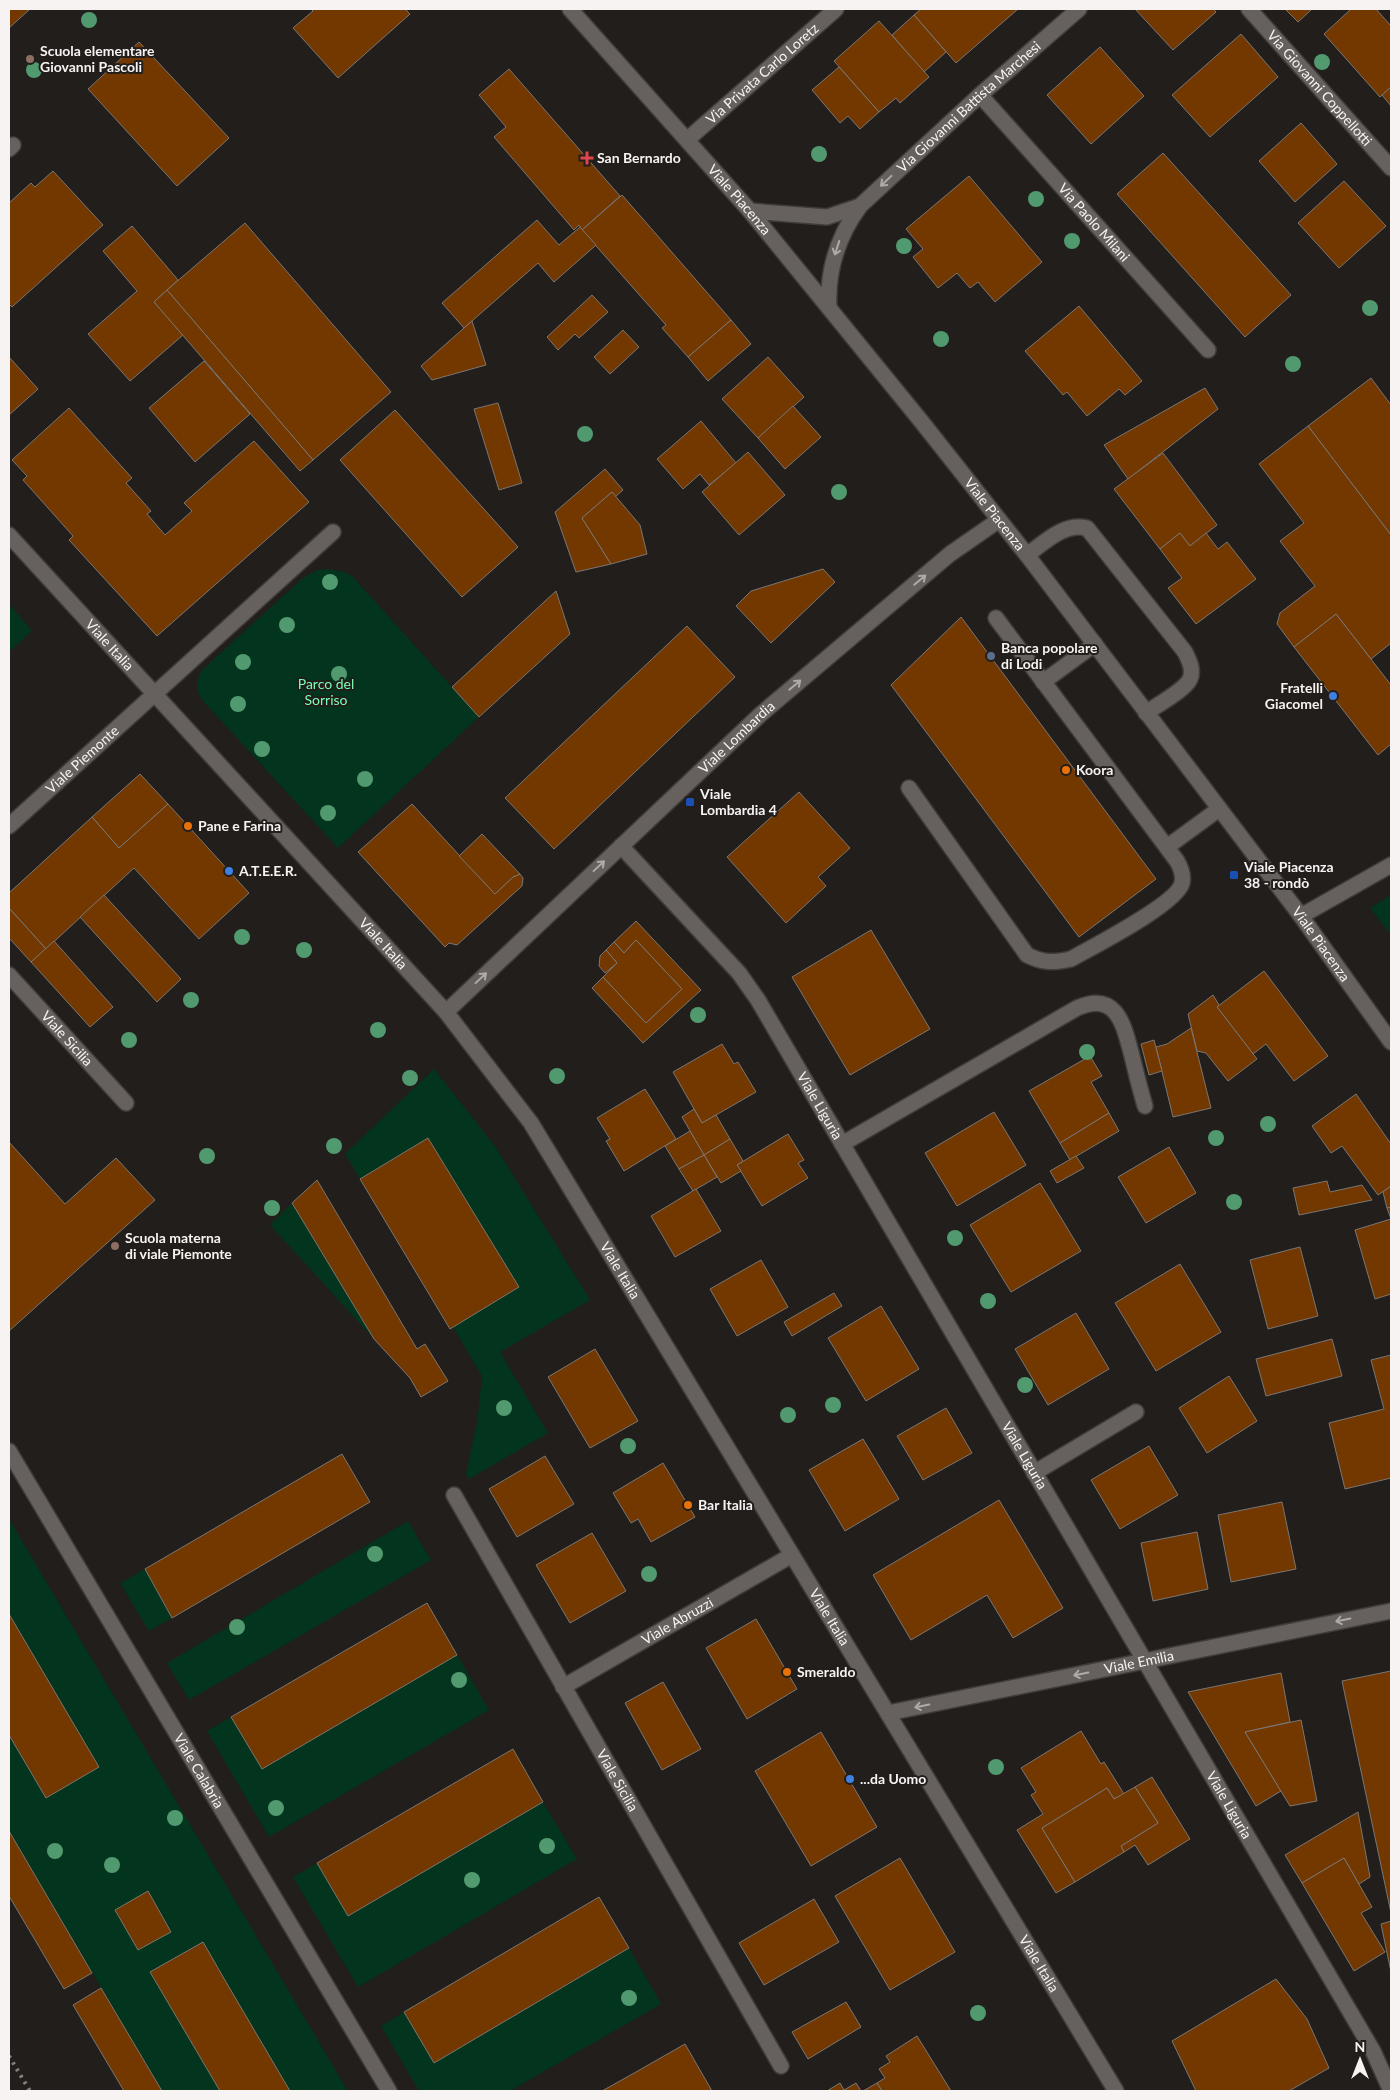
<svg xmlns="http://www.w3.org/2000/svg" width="1400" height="2100" font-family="Lato,sans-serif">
<rect width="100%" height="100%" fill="#221e1b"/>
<g fill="#03341d">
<path d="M326,569L345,572L353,577L479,717L338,848L202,700C195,689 196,679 203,669L303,578L317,570Z"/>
<path d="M9,604L32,631L9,652Z"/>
<path d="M1391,895V935L1370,908Z"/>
<path d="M434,1069L495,1146L590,1300L500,1352L548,1433L469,1479L466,1473L477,1423L482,1376L453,1327L519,1287L428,1138L360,1179L345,1154Z"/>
<path d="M292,1203L374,1339L270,1225Z"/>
<path d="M9,1519L348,2091H162L9,1831Z"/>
<path d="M408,1521L431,1560L189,1700L167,1663Z"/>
<path d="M145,1569L172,1618L149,1631L120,1583Z"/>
<path d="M457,1655L489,1710L269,1837L207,1731L231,1717L262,1769Z"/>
<path d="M543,1802L577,1859L358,1987L293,1877L317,1863L348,1916Z"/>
<path d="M629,1948L661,2004L510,2091H419L381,2026L404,2012L435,2062Z"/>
</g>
<g fill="#723800" stroke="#7b7673">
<path d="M9,9H30L9,28Z"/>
<path d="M311,9H405L410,14L338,78L293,28L313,11Z"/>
<path d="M921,9H1018L956,63L914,15Z"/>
<path d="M1135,9H1213L1216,12L1173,50Z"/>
<path d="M1285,9H1312L1298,22Z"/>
<path d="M1351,9H1376L1391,26V87L1380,97L1324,34Z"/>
<path d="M914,15L946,52L924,72L892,35Z"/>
<path d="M879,21L929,77L900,103L896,98L879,112L834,61Z"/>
<path d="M1241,34L1278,77L1210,137L1172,95Z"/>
<path d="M139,42L229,138L177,186L88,89Z"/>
<path d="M1100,47L1144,96L1091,144L1047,95Z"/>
<path d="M839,67L879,112L860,129L848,116L840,123L812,90Z"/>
<path d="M509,69L620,196L582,230L579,225L574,230L494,137L506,127L479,95Z"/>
<path d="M1391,87V106L1382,95Z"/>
<path d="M1301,123L1337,164L1295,202L1259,161Z"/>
<path d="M1163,153L1291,295L1245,337L1117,194Z"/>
<path d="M53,171L103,225L12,307L9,304V203L31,183L35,187Z"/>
<path d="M969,176L1042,262L995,302L978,282L970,288L957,273L938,288L913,257L923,249L906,229Z"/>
<path d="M1344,181L1386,226L1339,268L1298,223Z"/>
<path d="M622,195L731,320L688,357L662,328L666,325L582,230Z"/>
<path d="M537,220L559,245L580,227L596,245L554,282L538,263L464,328L442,303Z"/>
<path d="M245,223L391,392L313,460L167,290Z"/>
<path d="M132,226L178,280L154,302L183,335L130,381L88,334L137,291L103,251Z"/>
<path d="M167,290L313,460L300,471L154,302Z"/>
<path d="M592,295L608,312L579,338L575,334L558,350L547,337Z"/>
<path d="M1079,306L1142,381L1125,395L1119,389L1087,416L1067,392L1063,395L1025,351Z"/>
<path d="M731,320L751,344L708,381L688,357Z"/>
<path d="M472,321L486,365L432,380L421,366Z"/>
<path d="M623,330L639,347L610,374L594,357Z"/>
<path d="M9,357L38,389L9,415Z"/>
<path d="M768,357L804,397L758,438L722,399Z"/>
<path d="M204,361L250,414L195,462L149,408Z"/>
<path d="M1371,378L1391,405V535L1308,426Z"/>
<path d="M1205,388L1218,409L1128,479L1104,445Z"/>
<path d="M498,403L522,483L499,490L474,409Z"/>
<path d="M793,406L821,437L785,469L758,438Z"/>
<path d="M69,408L132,478L126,483L151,511L147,514L165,535L192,511L184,503L254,441L309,502L157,636L69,540L73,536L23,480L27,476L12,460Z"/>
<path d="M395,410L518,547L462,597L340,460Z"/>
<path d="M701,421L736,463L709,485L700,474L683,489L657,459Z"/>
<path d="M1308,426L1391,535V643L1371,659L1336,614L1294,647L1277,624L1280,613L1315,586L1280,541L1304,523L1259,464Z"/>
<path d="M748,452L785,495L739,535L702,492Z"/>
<path d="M1163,453L1217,525L1190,546L1180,533L1160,549L1114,489Z"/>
<path d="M605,469L623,490L615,497L612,492L582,518L611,564L576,572L555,512Z"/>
<path d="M612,492L640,525L647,554L611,564L582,518Z"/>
<path d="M1180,533L1190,546L1206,533L1218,549L1227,542L1256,579L1196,624L1168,588L1182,578L1160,549Z"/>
<path d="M823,569L835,582L771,643L736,606L751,591Z"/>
<path d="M556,591L570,634L479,717L452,687Z"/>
<path d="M1336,614L1391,685V744L1378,755L1294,647Z"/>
<path d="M961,617L1156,879L1079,937L891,685Z"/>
<path d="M687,626L735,677L554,849L505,798Z"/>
<path d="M140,774L168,804L119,848L92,817Z"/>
<path d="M799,792L850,848L818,877L826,886L786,923L727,857Z"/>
<path d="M168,804L249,893L199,939L134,868L46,949L9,908V893L92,817L119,848Z"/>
<path d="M412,804L495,894L513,877L520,874L523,878L522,886L457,945L449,943L445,947L358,852Z"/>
<path d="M482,834L520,874L513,877L495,894L459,856Z"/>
<path d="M104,895L181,979L157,1002L80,917Z"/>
<path d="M9,908L46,949L31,962L9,938Z"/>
<path d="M636,921L701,990L643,1043L592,988L603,977L646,1023L682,989L636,940L624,953L614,942Z"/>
<path d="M871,930L930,1029L850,1075L792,977Z"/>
<path d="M636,940L682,989L646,1023L603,977L617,963L606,950L614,942L624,953Z"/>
<path d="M54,941L113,1007L90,1027L31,962Z"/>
<path d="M606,950L617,963L605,973L599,966L600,956Z"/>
<path d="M1264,971L1328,1056L1294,1081L1266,1044L1253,1054L1217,1007Z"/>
<path d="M1213,995L1219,1005L1217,1007L1257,1059L1228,1081L1206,1053L1197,1051L1188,1014Z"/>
<path d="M1191,1028L1211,1108L1173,1117L1156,1047L1167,1044Z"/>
<path d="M1154,1040L1162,1071L1149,1075L1141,1044Z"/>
<path d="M722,1044L734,1064L738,1062L756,1092L702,1123L673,1072Z"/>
<path d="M1090,1056L1102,1076L1091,1082L1109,1113L1060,1143L1029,1091Z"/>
<path d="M645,1089L676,1139L624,1171L606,1141L610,1139L597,1118Z"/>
<path d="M1356,1094L1391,1144V1186L1378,1195L1342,1146L1331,1153L1312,1126Z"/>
<path d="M694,1109L702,1123L716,1115L730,1139L704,1155L682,1117Z"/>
<path d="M994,1112L1026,1165L957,1206L925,1153Z"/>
<path d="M1109,1113L1119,1131L1070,1160L1060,1143Z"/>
<path d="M690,1131L704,1155L679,1169L665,1146Z"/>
<path d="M788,1134L804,1160L798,1163L808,1178L762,1206L737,1165Z"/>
<path d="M428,1138L519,1287L450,1329L360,1179Z"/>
<path d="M730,1139L743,1161L737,1165L741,1171L721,1183L704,1155Z"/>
<path d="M9,1142L65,1204L116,1158L155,1200L9,1331Z"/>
<path d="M1169,1147L1196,1193L1146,1223L1118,1177Z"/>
<path d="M704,1155L717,1177L693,1191L679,1169Z"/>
<path d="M1076,1156L1084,1168L1057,1183L1050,1171Z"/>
<path d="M317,1180L417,1349L425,1344L448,1381L421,1397L410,1378L374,1339L292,1203Z"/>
<path d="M1327,1181L1330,1192L1362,1185L1372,1200L1299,1215L1293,1188Z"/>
<path d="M1040,1183L1081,1251L1011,1292L970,1225Z"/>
<path d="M1391,1186V1207L1387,1208L1383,1192Z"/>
<path d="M696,1189L721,1231L675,1257L651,1216Z"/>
<path d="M1391,1207V1294L1375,1299L1355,1230L1391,1219L1387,1208Z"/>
<path d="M1300,1247L1318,1316L1268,1329L1250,1260Z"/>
<path d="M761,1260L788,1307L737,1336L710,1289Z"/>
<path d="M1180,1264L1221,1332L1156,1371L1115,1303Z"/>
<path d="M834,1293L842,1306L792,1336L784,1322Z"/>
<path d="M881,1306L919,1369L866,1401L828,1338Z"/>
<path d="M1076,1313L1109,1369L1048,1405L1015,1349Z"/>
<path d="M1332,1339L1342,1376L1266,1396L1256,1359Z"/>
<path d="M595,1349L638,1421L590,1448L548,1377Z"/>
<path d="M1391,1355V1478L1345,1489L1329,1423L1384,1409L1371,1360Z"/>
<path d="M1229,1376L1257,1421L1207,1453L1179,1408Z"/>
<path d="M946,1408L972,1453L923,1480L897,1436Z"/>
<path d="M863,1439L899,1499L845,1531L809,1470Z"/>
<path d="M1149,1446L1178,1495L1120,1529L1091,1480Z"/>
<path d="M342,1454L370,1502L172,1618L145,1569Z"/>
<path d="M545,1456L574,1504L517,1537L489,1489Z"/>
<path d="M663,1463L695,1517L651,1542L638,1519L631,1523L613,1493Z"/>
<path d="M999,1500L1063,1608L1013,1638L987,1595L911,1640L873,1575Z"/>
<path d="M1282,1502L1296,1569L1231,1582L1218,1515Z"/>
<path d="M1197,1532L1208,1589L1153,1601L1141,1543Z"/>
<path d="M592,1533L626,1591L570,1623L536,1565Z"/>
<path d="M427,1603L457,1655L262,1769L231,1717Z"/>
<path d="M9,1614L99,1767L46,1798L9,1735Z"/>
<path d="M756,1619L797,1689L747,1719L706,1648Z"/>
<path d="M1391,1671V1913L1342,1681Z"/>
<path d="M1281,1673L1290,1722L1245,1732L1281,1791L1256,1806L1188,1692Z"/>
<path d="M663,1682L701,1749L662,1770L625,1703Z"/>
<path d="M1301,1720L1317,1801L1290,1806L1245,1732Z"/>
<path d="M1081,1731L1101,1764L1104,1762L1124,1794L1114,1799L1107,1788L1042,1828L1075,1882L1056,1893L1017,1830L1043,1814L1031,1795L1036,1792L1021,1768Z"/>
<path d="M821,1732L877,1827L811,1866L755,1771Z"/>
<path d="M513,1749L543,1802L348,1916L317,1863Z"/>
<path d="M1152,1777L1190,1839L1148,1865L1135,1845L1124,1852L1121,1846L1158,1823L1135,1787Z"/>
<path d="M1135,1787L1158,1823L1121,1846L1124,1852L1075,1882L1042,1828L1107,1788L1114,1799Z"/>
<path d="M1358,1812L1370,1877L1359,1884L1344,1858L1302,1883L1285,1855Z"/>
<path d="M9,1831L92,1973L64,1989L9,1896Z"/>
<path d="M900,1858L955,1952L890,1990L835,1896Z"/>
<path d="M1344,1858L1372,1907L1361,1913L1385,1952L1354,1971L1302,1883Z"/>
<path d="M148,1891L171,1932L138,1950L115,1910Z"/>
<path d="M599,1897L629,1948L434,2063L404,2012Z"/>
<path d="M814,1899L839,1942L764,1985L739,1943Z"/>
<path d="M1391,1921V1972L1381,1924Z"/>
<path d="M203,1942L226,1982L290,2091H220L150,1972Z"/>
<path d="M1276,1979L1307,2019L1329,2068L1289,2091H1196L1172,2041Z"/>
<path d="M101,1988L162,2091H124L73,2005Z"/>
<path d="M846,2002L861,2027L808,2059L792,2032Z"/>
<path d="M917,2036L951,2091H882L877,2083L885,2078L879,2069L890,2062L886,2056Z"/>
<path d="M685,2044L712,2091H602L636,2072Z"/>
<path d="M840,2083L844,2090L856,2083L861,2091H827Z"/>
<path d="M877,2083L882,2091H863Z"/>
</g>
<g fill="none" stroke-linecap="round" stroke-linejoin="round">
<g stroke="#3f3c3a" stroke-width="18">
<g id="minor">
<path id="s1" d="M570,9L750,211L921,421L1027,555L1301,916L1391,1042"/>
<path id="s2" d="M1249,9L1391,168"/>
<path id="s3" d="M980,95L1208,350"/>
<path id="s4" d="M688,139L836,9"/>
<path d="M9,149L13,145"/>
<path d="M750,211L827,217L860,206"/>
<path id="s5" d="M829,308C827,271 838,236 860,206L980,95L1079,9"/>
<path id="s6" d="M9,535L446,1012L531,1123L1116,2091"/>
<path d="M1027,555C1044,543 1064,522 1087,528L1185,652C1189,660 1194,670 1190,679C1185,690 1157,705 1146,713"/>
<path d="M1043,682L1095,644"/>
<path d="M909,788L1027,955C1043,963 1054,963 1071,959C1092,947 1177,904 1182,883C1184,875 1181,868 1177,861L996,618"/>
<path id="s7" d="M9,826L333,532"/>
<path id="s8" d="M621,846L739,973L758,1000L1373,2051L1391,2091"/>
<path d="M1167,847L1219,809"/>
<path d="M1301,916L1391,865"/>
<path id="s9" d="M9,975L126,1103"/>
<path id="s10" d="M446,1012L761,714L950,554L999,520"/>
<path d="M842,1144L1077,1008C1118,990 1124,1027 1132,1056C1136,1073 1140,1089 1145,1106"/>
<path id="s11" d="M9,1451L389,2091"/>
<path d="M1034,1473L1136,1412"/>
<path id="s12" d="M454,1495L781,2066"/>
<path id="s13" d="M563,1687L792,1555"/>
<path id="s14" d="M888,1713L1391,1611"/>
</g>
</g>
<use href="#minor" stroke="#66615e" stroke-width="15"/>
<path stroke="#84807e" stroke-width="4" stroke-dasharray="2.5 5" stroke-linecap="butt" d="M9,2056L30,2091"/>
</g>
<g fill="#51996f">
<circle cx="89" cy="20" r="8"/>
<circle cx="1322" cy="62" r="8"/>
<circle cx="34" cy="70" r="8"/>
<circle cx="819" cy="154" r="8"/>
<circle cx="1036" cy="199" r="8"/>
<circle cx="1072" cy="241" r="8"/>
<circle cx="904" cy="246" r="8"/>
<circle cx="1370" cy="308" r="8"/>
<circle cx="941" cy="339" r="8"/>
<circle cx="1293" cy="364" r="8"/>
<circle cx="585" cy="434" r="8"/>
<circle cx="839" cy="492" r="8"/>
<circle cx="330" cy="582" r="8"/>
<circle cx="287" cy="625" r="8"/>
<circle cx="243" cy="662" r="8"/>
<circle cx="339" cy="674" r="8"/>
<circle cx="238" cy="704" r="8"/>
<circle cx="262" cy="749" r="8"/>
<circle cx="365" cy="779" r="8"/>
<circle cx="328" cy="813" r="8"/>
<circle cx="242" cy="937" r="8"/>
<circle cx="304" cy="950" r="8"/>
<circle cx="191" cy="1000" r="8"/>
<circle cx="698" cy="1015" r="8"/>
<circle cx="378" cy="1030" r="8"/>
<circle cx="129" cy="1040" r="8"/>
<circle cx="1087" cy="1052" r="8"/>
<circle cx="557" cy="1076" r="8"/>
<circle cx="410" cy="1078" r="8"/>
<circle cx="1268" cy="1124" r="8"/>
<circle cx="1216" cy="1138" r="8"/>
<circle cx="334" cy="1146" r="8"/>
<circle cx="207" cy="1156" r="8"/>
<circle cx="1234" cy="1202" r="8"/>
<circle cx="272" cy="1208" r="8"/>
<circle cx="955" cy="1238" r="8"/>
<circle cx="988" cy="1301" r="8"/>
<circle cx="1025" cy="1385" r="8"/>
<circle cx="833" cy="1405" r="8"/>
<circle cx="504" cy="1408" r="8"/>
<circle cx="788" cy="1415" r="8"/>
<circle cx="628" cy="1446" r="8"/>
<circle cx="375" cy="1554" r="8"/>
<circle cx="649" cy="1574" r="8"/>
<circle cx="237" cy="1627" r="8"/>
<circle cx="459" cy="1680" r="8"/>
<circle cx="996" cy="1767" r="8"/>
<circle cx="276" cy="1808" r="8"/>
<circle cx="175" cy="1818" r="8"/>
<circle cx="547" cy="1846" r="8"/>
<circle cx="55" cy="1851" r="8"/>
<circle cx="112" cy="1865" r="8"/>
<circle cx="472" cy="1880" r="8"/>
<circle cx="629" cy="1998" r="8"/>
<circle cx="978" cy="2013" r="8"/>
</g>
<defs><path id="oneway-shaft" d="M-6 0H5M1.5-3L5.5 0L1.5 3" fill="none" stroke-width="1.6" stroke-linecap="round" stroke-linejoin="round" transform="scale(1.25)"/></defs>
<g stroke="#aeaaa8">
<use href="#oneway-shaft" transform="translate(886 181) rotate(137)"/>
<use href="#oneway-shaft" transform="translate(837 248) rotate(108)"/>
<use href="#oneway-shaft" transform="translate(920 580) rotate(-40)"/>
<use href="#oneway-shaft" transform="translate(795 685) rotate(-40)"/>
<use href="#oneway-shaft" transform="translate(599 866) rotate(-43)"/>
<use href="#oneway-shaft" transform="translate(481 978) rotate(-43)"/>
<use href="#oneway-shaft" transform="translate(1343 1620) rotate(169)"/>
<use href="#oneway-shaft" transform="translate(1081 1674) rotate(169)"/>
<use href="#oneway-shaft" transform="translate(922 1706) rotate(168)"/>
</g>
<g fill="#8d6e63" stroke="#221e1b" stroke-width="2">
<circle cx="30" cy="59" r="5"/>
<circle cx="115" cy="1246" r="5"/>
</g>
<path fill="#e0444e" stroke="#221e1b" stroke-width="2" d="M584.5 150.5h5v5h5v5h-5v5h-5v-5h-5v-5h5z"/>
<circle fill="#5c6f8a" stroke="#221e1b" stroke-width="2" cx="991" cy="656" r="5"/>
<g fill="#3f7fe0" stroke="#221e1b" stroke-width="2">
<circle cx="1333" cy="696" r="5"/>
<circle cx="229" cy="871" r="5"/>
<circle cx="850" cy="1779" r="5"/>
</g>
<g fill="#e8710a" stroke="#221e1b" stroke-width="2">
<circle cx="1066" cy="770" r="5"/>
<circle cx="188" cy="826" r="5"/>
<circle cx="688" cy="1505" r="5"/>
<circle cx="787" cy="1672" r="5"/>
</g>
<g fill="#1a4fb4" stroke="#221e1b" stroke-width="2">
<rect x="685" y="797" width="10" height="10" rx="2.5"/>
<rect x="1229" y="870" width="10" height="10" rx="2.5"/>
</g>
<g text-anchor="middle" stroke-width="4" stroke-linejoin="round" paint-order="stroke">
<g font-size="14" font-weight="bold" fill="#f6f3f2" stroke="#221e1b" text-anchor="start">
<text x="40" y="56">Scuola elementare<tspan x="40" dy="16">Giovanni Pascoli</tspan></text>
<text x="597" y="163">San Bernardo</text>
<text x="1001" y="653">Banca popolare<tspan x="1001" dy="16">di Lodi</tspan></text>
<text x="1323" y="693" text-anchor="end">Fratelli<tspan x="1323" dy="16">Giacomel</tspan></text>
<text x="1076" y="775">Koora</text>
<text x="700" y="799">Viale<tspan x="700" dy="16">Lombardia 4</tspan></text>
<text x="198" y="831">Pane e Farina</text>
<text x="1244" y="872">Viale Piacenza<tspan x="1244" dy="16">38 - rondò</tspan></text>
<text x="239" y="876">A.T.E.E.R.</text>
<text x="125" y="1243">Scuola materna<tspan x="125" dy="16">di viale Piemonte</tspan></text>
<text x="698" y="1510">Bar Italia</text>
<text x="797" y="1677">Smeraldo</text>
<text x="860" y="1784">...da Uomo</text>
</g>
<g font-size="14" fill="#f6f3f2" stroke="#221e1b">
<text dy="5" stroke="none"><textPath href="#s4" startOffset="99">Via Privata Carlo Loretz</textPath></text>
<text dy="5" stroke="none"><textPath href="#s2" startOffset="106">Via Giovanni Coppellotti</textPath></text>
<text dy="5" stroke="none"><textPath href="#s5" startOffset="256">Via Giovanni Battista Marchesi</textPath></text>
<text dy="5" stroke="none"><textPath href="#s1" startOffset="255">Viale Piacenza</textPath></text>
<text dy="5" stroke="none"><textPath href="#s3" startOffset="171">Via Paolo Milani</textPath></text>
<text dy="5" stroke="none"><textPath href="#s1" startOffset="660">Viale Piacenza</textPath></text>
<text dy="5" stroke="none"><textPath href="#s6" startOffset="149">Viale Italia</textPath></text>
<text dy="5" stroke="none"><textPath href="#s10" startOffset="400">Viale Lombardia</textPath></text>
<text dy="5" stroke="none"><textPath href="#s7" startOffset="99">Viale Piemonte</textPath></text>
<text dy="5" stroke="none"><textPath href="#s6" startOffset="554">Viale Italia</textPath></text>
<text dy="5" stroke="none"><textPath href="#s1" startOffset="1200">Viale Piacenza</textPath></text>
<text dy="5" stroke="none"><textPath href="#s9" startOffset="86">Viale Sicilia</textPath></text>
<text dy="5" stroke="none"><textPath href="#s8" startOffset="329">Viale Liguria</textPath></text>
<text dy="5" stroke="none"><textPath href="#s6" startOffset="959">Viale Italia</textPath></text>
<text dy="5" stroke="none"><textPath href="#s8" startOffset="734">Viale Liguria</textPath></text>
<text dy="5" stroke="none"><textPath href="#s6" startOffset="1364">Viale Italia</textPath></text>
<text dy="5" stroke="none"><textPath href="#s13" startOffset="132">Viale Abruzzi</textPath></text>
<text dy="5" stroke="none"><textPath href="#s14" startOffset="256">Viale Emilia</textPath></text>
<text dy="5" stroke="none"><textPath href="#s11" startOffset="372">Viale Calabria</textPath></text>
<text dy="5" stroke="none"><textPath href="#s12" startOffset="329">Viale Sicilia</textPath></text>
<text dy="5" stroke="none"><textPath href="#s8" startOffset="1139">Viale Liguria</textPath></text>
<text dy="5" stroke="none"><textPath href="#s6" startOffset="1769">Viale Italia</textPath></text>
</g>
<g font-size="14" fill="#78feb4" stroke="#221e1b">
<text x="326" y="689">Parco del<tspan x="326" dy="16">Sorriso</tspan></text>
</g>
</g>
<rect width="1400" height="2100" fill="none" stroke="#f6f3f2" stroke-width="20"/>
<g transform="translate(1360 2060)" stroke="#221e1b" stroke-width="4" paint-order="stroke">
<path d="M0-4L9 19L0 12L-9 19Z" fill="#f6f3f2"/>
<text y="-8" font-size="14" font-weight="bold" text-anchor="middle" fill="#f6f3f2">N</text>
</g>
</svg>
